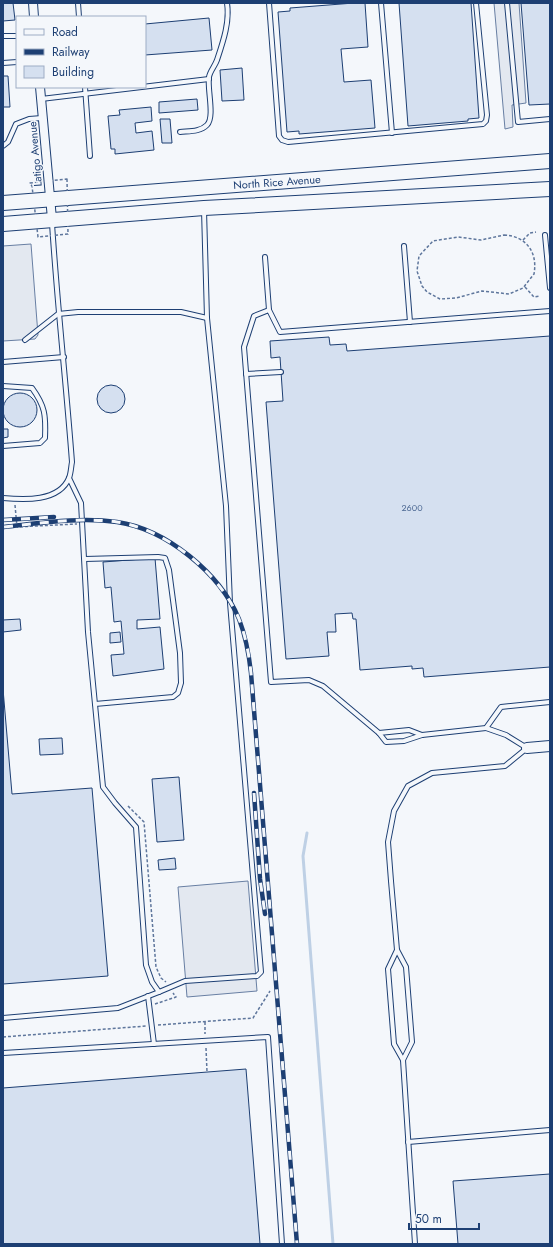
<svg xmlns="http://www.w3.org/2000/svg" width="553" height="1247" font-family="Jost,sans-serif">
<rect width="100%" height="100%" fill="#f4f7fb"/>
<g fill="#e3e8f0" stroke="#687fa3">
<path d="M494,3H519L526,103L512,105L513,127L505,129Z"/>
<path d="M31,244L38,335L35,339L3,341V246Z"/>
<path d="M248,881L257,991L187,997L178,887Z"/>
</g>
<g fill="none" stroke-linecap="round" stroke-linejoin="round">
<path stroke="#bed0e5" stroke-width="3" d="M307,833L303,856L333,1244"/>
</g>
<g fill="#d5e0f0" stroke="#1d3f73">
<path d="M3,3H13L15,20L3,21Z"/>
<path d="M354,3H365L368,47L341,49L344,82L371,80L375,128L299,134V131L287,132L278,12L290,11V8Z"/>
<path d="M399,3H471L479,118L468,119V121L408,126Z"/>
<path d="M521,3H550V104L529,105Z"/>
<path d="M209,18L212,50L145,55V24Z"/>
<path d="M242,68L244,100L222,101L220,70Z"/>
<path d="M3,76H8L10,107H3Z"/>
<path d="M197,99L198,110L159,113V102Z"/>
<path d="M151,107L152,121L135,123L136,133L152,131L154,150L115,154V149H111L108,116L120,115L119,110Z"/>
<path d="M160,119H170L172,143H162Z"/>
<path d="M550,336V667L424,677L423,668L412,669V666L360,670L356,619H353L352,613L335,614L336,632H327L329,656L286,659L266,402L283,401L280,357L271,358L270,341L329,337L330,345L346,344L347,351Z"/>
<circle cx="111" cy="399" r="14"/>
<circle cx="20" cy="410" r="17"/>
<path d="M3,429H8V437L3,438Z"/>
<path d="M155,558L160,619L137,620V629L160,627L164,669L113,676L111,655L124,654L121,621L114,622L111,587L105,588L103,562Z"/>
<path d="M20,619L21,630L3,632V620Z"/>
<path d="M120,632L121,642L110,643V633Z"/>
<path d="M3,689L12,794L92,788L108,976L3,984Z"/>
<path d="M62,738L63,754L40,755L39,739Z"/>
<path d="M179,777L184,840L157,842L152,779Z"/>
<path d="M175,858L176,869L159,870L158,860Z"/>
<path d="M246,1069L260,1244H3V1088Z"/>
<path d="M550,1174V1244H458L453,1181Z"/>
</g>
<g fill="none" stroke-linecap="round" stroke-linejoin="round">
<g stroke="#1d3f73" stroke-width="6">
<g id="service">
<path d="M78,3L79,17"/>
<path d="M269,3L279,136L282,140L288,142L483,124L486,121L487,115L476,3"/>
<path d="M381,3L392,133"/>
<path d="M507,3L518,122L550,119"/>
<path d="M3,36H17"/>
<path d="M3,63L17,62"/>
<path d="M85,87L90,156"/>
<path d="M41,99L209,79"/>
<path d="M180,132C189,131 200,132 207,125C215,117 207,89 209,77C210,71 215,66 217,60C223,42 230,22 227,3"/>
<path d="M3,146L8,142L16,124L29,119L42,118"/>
<path d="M545,235L550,288"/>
<path d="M404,246L410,322"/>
<path d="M265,257L269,310"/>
<path d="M550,311L280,332L269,310L254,316L244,347L271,682L309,680L323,686L379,733L386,742L404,741L422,735L486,728L501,707L550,702"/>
<path d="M25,340L58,314L78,312H181L207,318"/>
<path d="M3,362L64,357"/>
<path d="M246,374L281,372"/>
<path d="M3,386L32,388C45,406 46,415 45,438L40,443L3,446"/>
<path d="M69,478L81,503L88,632L103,787L115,803L136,827L146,965L152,982L159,992L185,981L257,976L261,972L230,603L226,506L207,318L204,210"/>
<path d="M3,498C24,500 59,502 69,478C71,473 71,467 72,462C66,382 57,303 52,223"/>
<path d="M85,559L158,557L165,558L169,570L180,653L181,683L178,693L173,697L95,704"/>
<path d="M379,733L409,730L422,735"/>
<path d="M397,950L388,969L394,1044L403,1060L415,1244"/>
<path d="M148,996L154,1044"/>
<path d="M3,1018L118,1008L159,992"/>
<path d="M3,1053L268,1037L282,1244"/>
<path d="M403,1060L412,1042L406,967L397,950L391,881L388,842L394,811L408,786L432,773L505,766L527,748L506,735L486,728"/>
<path d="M408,1142L550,1130"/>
</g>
</g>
<g stroke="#1d3f73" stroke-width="10">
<g id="minor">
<path d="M33,3L34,17"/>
<path d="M40,87L52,219"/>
</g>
</g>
<g stroke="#1d3f73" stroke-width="12">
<path id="tertiary" d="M527,748L550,746"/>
</g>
<g stroke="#1d3f73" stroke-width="16">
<g id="trunk">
<path d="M3,203L550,161"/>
<path d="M3,224L204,208L550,189"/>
</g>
</g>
<g stroke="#5e769c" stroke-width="1.5" stroke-dasharray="3 2" stroke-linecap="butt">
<path d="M67,179L68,234L38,237L32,186L30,183Z"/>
<path d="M504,235C526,236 538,252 534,274L523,288L509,294L482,291L456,298L440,299L427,292L422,286L417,271L419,256L433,241L458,237L481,240Z"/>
<path d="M523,240L530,233L536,232"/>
<path d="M525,287L534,297L540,296"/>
<path d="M15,505L17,527L77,524"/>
<path d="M128,806L144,822L156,967L161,978L166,982"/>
<path d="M155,1004L176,997L173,993"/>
<path d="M205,1022V1034"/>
<path d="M158,1025L253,1018L270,991"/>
<path d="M3,1037L146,1026"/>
<path d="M206,1048L207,1072"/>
</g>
<use href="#service" stroke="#f4f7fb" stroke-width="4"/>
<use href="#minor" stroke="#f4f7fb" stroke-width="8"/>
<use href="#tertiary" stroke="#f4f7fb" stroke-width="10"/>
<use href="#trunk" stroke="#f4f7fb" stroke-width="14"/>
<g stroke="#1d3f73" stroke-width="4.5">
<g id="rail">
<path d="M3,520L54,517"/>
<path d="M4,527C42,523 80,517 117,522C166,529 220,573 239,619C246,637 249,655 251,673L297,1244"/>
<path d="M254,793L260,879L265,914"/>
</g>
</g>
<use href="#rail" stroke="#f4f7fb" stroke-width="3" stroke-dasharray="9" stroke-linecap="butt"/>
</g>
<g text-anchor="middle" stroke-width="3" stroke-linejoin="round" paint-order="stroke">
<g font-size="9" fill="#4b6792">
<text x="412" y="511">2600</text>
</g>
<g font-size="11" fill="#1d3f73" stroke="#f4f7fb">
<text transform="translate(35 154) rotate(-95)" y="4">Latigo Avenue</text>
<text transform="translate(277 182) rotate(-4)" y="4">North Rice Avenue</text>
</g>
</g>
<rect width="553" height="1247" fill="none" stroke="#1d3f73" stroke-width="8"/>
<rect x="16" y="16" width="130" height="72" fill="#f4f7fb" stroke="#9eadc5"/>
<rect x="24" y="29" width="20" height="6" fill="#f4f7fb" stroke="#9eadc5"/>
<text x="52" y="36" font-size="12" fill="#1d3f73">Road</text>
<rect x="24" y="49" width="20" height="6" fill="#1d3f73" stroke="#9eadc5"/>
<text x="52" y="56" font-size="12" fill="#1d3f73">Railway</text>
<rect x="24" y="66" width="20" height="12" fill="#d5e0f0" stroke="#9eadc5"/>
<text x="52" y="76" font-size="12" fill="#1d3f73">Building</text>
<path d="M409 1223v6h70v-6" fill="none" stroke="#1d3f73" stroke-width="2"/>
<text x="415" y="1223" font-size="12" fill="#1d3f73" stroke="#f4f7fb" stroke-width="3" paint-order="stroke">50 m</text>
</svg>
